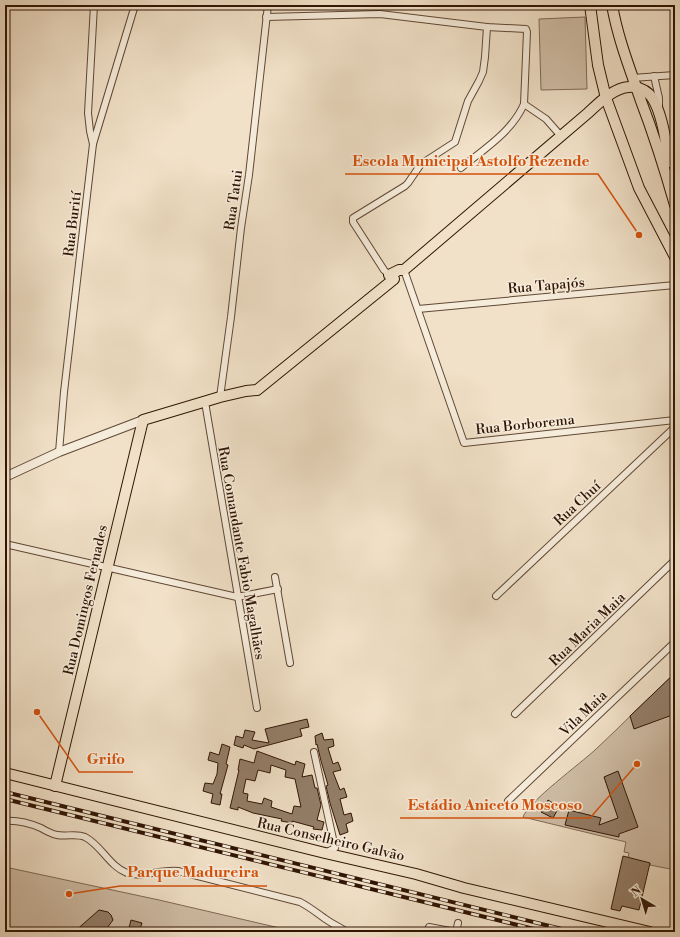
<svg xmlns="http://www.w3.org/2000/svg" width="680" height="937" font-family="'Libre Bodoni',serif">
<rect width="100%" height="100%" fill="#f1e1c8"/>
<filter id="stains"><feTurbulence type="fractalNoise" baseFrequency=".005" numOctaves="4"/><feColorMatrix values="0 0 0 0 .2 0 0 0 0 .09 0 0 0 0 .02 0 0 0 .5 -.17"/></filter>
<radialGradient id="worn" r=".72"><stop offset=".6" stop-color="#630" stop-opacity="0"/><stop offset="1" stop-color="#630" stop-opacity=".3"/></radialGradient>
<g fill="#d0bea7" stroke="#806a56">
<path d="M585,17L587,89L541,90L539,19Z"/>
<path d="M675,673V870L650,865V863L628,858L629,853L624,852L626,842L523,817C528,802 581,763 595,750C622,725 648,698 675,673Z"/>
<path d="M5,867L159,900L297,932H5Z"/>
</g>
<g fill="#947f6a" stroke="#301504" fill-rule="evenodd">
<path d="M675,673V714L634,729L630,716Z"/>
<path d="M307,719L309,727L300,729L302,736L254,749L244,745L243,748L234,745L236,736L243,738L245,730L255,732L252,740L269,743L265,729Z"/>
<path d="M322,733L324,740L333,739L334,746L328,748L333,764L338,762L341,770L333,772L340,790L344,788L347,797L340,799L344,815L351,813L353,821L346,824L348,832L340,835L330,803L326,786L328,785L321,761L317,744L316,745L315,736Z"/>
<path d="M222,744L230,747L226,764L228,765L220,794H222L220,805L211,803L213,794L203,791L205,783L213,784L217,774L218,763L208,760L210,752L219,755Z"/>
<path d="M257,751L295,765L296,761L305,764L302,777L312,775L315,788H317L321,805L317,820L324,822L322,830L313,829L314,827L292,821V823L281,821L282,819L253,813L238,807V810L230,808L239,770H238L240,759L254,763ZM271,765L286,770L285,777L295,779L301,807L294,806L292,814L271,807L272,801L264,798L262,804L247,801L248,794L243,793L246,779L255,781L258,770L270,773Z"/>
<path d="M618,771L638,827L619,834V837L565,825L569,810L601,818L599,825L618,818L604,777Z"/>
<path d="M548,800L559,807L553,818L541,812Z"/>
<path d="M623,856L650,863L639,910L622,906L620,911L611,909Z"/>
<path d="M99,910L108,912L111,915L113,920L104,932H74Z"/>
<path d="M131,920L142,923L139,932H128Z"/>
</g>
<g fill="none" stroke-linecap="round" stroke-linejoin="round">
<g stroke="#604835" stroke-width="8">
<g id="minor">
<path d="M266,17L380,14L487,27L526,29L527,32L524,104L546,119L561,136"/>
<path d="M654,76L659,98V108"/>
<path d="M632,78L675,75"/>
<path d="M93,144L90,131L88,113L94,5"/>
<path d="M664,164H675"/>
<path d="M461,168C484,149 512,132 524,104"/>
<path d="M404,270L464,443L675,420"/>
<path d="M389,275L384,270L353,222V218L405,186L408,183L421,164L455,142L468,101L479,81L483,72L485,57L487,27"/>
<path d="M418,309L675,285"/>
<path d="M220,397L231,317L241,228L249,175L268,5"/>
<path d="M205,402L257,708"/>
<path d="M59,452L64,392L93,144L135,5"/>
<path d="M5,544L237,597L278,589"/>
<path d="M275,577L290,663"/>
<path d="M496,596L675,427"/>
<path d="M515,714L675,560"/>
<path d="M314,752L335,848L325,853"/>
<path d="M508,801L675,642"/>
<path d="M5,821C18,820 29,823 41,828C46,831 52,834 57,835C66,837 76,833 85,837C101,845 109,866 127,873C140,878 163,869 178,871L300,902C310,907 318,914 327,920C334,925 340,927 347,932"/>
<path d="M427,932L429,927L456,932"/>
<path d="M456,932L458,923"/>
</g>
</g>
<g stroke="#604835" stroke-width="10">
<path id="tertiary" d="M5,477L59,452L143,420"/>
</g>
<g stroke="#301504" stroke-width="12">
<g id="primary">
<path d="M590,5L598,65L606,98L639,188L675,257"/>
<path d="M612,5C618,39 630,69 641,101C654,135 665,170 675,205"/>
<path d="M5,773L325,853L416,874L464,888L650,932"/>
<path d="M55,786L143,420L220,397L246,391L257,390L394,279L389,275L399,270H404L588,113C599,103 613,88 629,87C635,86 644,89 649,94C660,105 671,151 664,164"/>
</g>
</g>
<use href="#minor" stroke="#f6ecdb" stroke-width="6"/>
<use href="#tertiary" stroke="#f6ecdb" stroke-width="8"/>
<use href="#primary" stroke="#f1e1c8" stroke-width="10"/>
<g stroke="#301504" stroke-width="4">
<g id="rail">
<path d="M5,792L574,932"/>
<path d="M5,799L546,932"/>
</g>
</g>
<use href="#rail" stroke="#f6ecdb" stroke-width="2.5" stroke-dasharray="8" stroke-linecap="butt"/>
</g>
<g text-anchor="middle" stroke-width="3" stroke-linejoin="round" paint-order="stroke">
<g font-size="14" fill="#301504" stroke="#f6ecdb">
<text transform="translate(233 200) rotate(-82)" y="5">Rua Tatui</text>
<text transform="translate(72 224) rotate(-83)" y="5">Rua Burití</text>
<text transform="translate(546 285) rotate(-5)" y="5">Rua Tapajós</text>
<text transform="translate(525 424) rotate(-6)" y="5">Rua Borborema</text>
<text transform="translate(577 503) rotate(-43)" y="5">Rua Chuí</text>
<text transform="translate(242 553) rotate(80)" y="5">Rua Comandante Fabio Magalhães</text>
<text transform="translate(85 600) rotate(-77)" y="5">Rua Domingos Fernades</text>
<text transform="translate(587 629) rotate(-44)" y="5">Rua Maria Maia</text>
<text transform="translate(583 713) rotate(-44)" y="5">Vila Maia</text>
<text transform="translate(331 839) rotate(13)" y="5">Rua Conselheiro Galvão</text>
</g>
</g>
<path fill="none" stroke="#d6520b" stroke-width="1.5" d="M639 235L598 174H345M37 712L79 772H133M637 764L590 818H400M69 894L120 886H267"/>
<g fill="#d6520b" stroke="#f6ecdb" stroke-width="1.5">
<circle cx="639" cy="235" r="4"/>
<circle cx="37" cy="712" r="4"/>
<circle cx="637" cy="764" r="4"/>
<circle cx="69" cy="894" r="4"/>
</g>
<g font-size="15" text-anchor="middle" font-weight="bold" fill="#d6520b" stroke="#f6ecdb" stroke-width="3" stroke-linejoin="round" paint-order="stroke">
<text x="471" y="166">Escola Municipal Astolfo Rezende</text>
<text x="106" y="764">Grifo</text>
<text x="495" y="810">Estádio Aniceto Moscoso</text>
<text x="193" y="877">Parque Madureira</text>
</g>
<rect width="680" height="937" fill="none" stroke="#f1e1c8" stroke-width="20"/>
<rect x="6" y="6" width="668" height="925" fill="none" stroke="#301504" stroke-width="2"/>
<rect x="10" y="10" width="660" height="917" fill="none" stroke="#301504"/>
<g transform="translate(642 899) rotate(322)" stroke="#f6ecdb" stroke-width="3" paint-order="stroke">
<path d="M0-3L7 15L0 10L-7 15Z" fill="#301504"/>
<text y="-6" font-size="11" font-weight="bold" text-anchor="middle" fill="#301504">N</text>
</g>
<rect width="100%" height="100%" filter="url(#stains)"/>
<rect width="100%" height="100%" fill="url(#worn)"/>
</svg>
